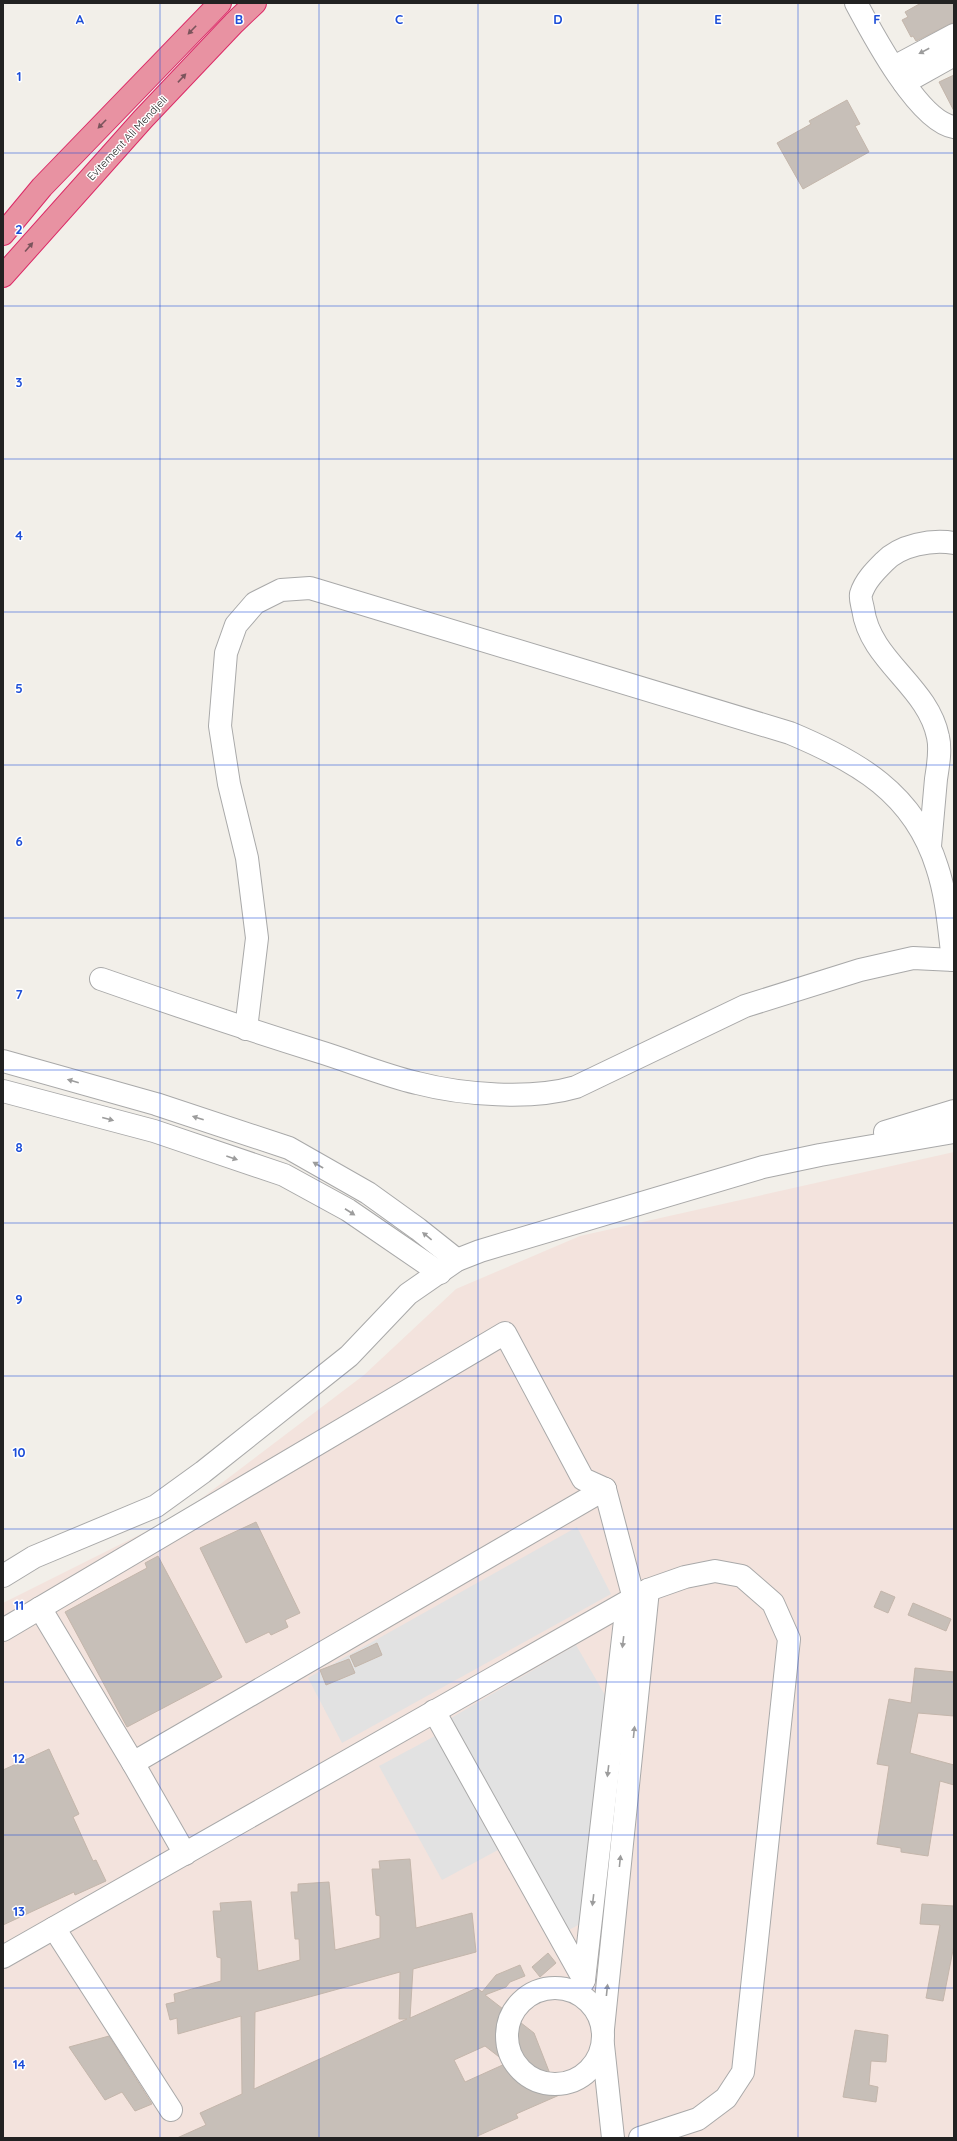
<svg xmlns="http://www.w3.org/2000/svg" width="957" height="2141" font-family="Quicksand,sans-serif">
<rect width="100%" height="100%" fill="#f2efe9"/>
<path fill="#f3e3dd" d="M954,1152V2138H3V1603L181,1514L364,1375L456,1289L580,1236Z"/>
<g fill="#e2e2e2">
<path d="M577,1527L611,1594L342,1743L308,1678Z"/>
<path d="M576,1645L605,1695L580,1924L569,1930L451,1718Z"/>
<path d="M435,1736L498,1850L442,1880L379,1766Z"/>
</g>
<g fill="#c7bfb8" stroke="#c4b6ab" fill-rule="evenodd">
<path d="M921,3H954V22L916,41L913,36L911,37L902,20L908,17L905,12Z"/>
<path d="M954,75V111L939,82Z"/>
<path d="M847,100L860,124L855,126L869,152L803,189L777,143L811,124L809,121Z"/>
<path d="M256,1522L300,1613L285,1620L288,1627L271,1635L269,1632L246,1643L200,1548Z"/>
<path d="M158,1556L222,1677L127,1727L65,1612L147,1568L145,1563Z"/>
<path d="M881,1591L895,1597L888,1613L874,1607Z"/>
<path d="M913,1603L951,1619L946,1631L908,1615Z"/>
<path d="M377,1643L382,1655L355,1667L350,1656Z"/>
<path d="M349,1659L355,1673L326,1685L320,1670Z"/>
<path d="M915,1668L954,1672V1716L918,1713L910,1753L954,1765V1785L940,1781L928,1856L901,1852V1848L877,1844L889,1766L877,1764L889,1699L911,1703Z"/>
<path d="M49,1749L79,1814L73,1817L93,1861L96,1860L106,1881L75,1895L74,1892L3,1925V1770Z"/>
<path d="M410,1859L416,1928L472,1913L476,1952L413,1969L410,2018L477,1988L482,1992L496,1975L520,1965L525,1976L510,1982L506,1987L485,1995L534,2033L552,2079L557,2077L564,2093L516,2114L518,2118L473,2138H177L206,2125L200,2113L242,2094L241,2016L178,2034L177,2018L170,2020L166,2004L175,2002L174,1994L221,1981V1958L217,1957L213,1911H221L220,1903L251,1901L258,1971L300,1960L299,1939H295L291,1892H298V1884L329,1882L335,1950L380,1938V1916L376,1915L372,1869H380L379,1861ZM400,1972L399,2019H407L254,2089L255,2012ZM485,2046L507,2063L465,2082L454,2060Z"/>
<path d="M922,1904L954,1906V1945L943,2001L926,1998L940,1925L920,1924Z"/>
<path d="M548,1953L556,1963L540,1977L532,1967Z"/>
<path d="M855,2030L888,2035L886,2062L871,2061L869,2085L878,2087L876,2102L843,2097Z"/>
<path d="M109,2036L152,2104L135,2111L122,2092L105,2100L69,2047Z"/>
</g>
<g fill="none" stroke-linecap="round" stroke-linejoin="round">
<g stroke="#a9a9a9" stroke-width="24">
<g id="minor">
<path d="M856,3C872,33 919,122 954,127"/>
<path d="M894,67L954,35"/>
<path d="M904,83L954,55"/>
<path d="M930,846C932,824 934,802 936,779C938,766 941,750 938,737C928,686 870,661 863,609C862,604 860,598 861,594C865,581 875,571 884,562C900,545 932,539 954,543"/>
<path d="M101,979C172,1004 244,1028 317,1051C350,1061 383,1075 417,1083C463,1095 532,1100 576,1087L745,1006L860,970L913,958L954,960"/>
<path d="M246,1029L257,938L247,858L229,784L220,726L226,653L236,625L255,603L281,590L310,588L790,733C857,761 914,793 937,867C947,897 949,929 953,960"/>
<path d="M3,1061L156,1104L289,1148L368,1193L418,1229L457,1260"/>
<path d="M3,1091L154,1131L284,1175L348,1210L440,1273"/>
<path d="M885,1132L954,1111"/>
<path d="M605,1489L634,1599"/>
<path d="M3,1576L34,1557L156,1506L203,1472L349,1356L408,1294L457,1260L480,1251L763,1167L820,1155L954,1132"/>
<path d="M40,1608L133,1763L185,1854"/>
<path d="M3,1630L505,1333L583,1479L605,1489"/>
<path d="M434,1711L584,1980"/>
<path d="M133,1763L605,1489"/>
<path d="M54,1928L171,2110"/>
<path d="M3,1957L648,1590L685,1577L715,1571L742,1576L773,1603L789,1639L743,2072L726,2098L698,2119L640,2138"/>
<circle cx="555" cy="2036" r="48"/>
<path d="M577,1992L584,1980L627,1603"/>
<path d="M603,2029L648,1590"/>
<path d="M603,2045L613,2138"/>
</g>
</g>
<g stroke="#dc2a67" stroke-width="24">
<g id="highway">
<path d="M3,234L42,187L220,3"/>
<path d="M3,276L143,119L234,23L255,3"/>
</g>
</g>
<use href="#minor" stroke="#fff" stroke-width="22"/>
<use href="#highway" stroke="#e892a2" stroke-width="22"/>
</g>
<defs><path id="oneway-solid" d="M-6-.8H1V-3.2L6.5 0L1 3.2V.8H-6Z"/></defs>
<g fill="#7b545c">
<use href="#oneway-solid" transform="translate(192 30) rotate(134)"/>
<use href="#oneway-solid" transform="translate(182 78) rotate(-47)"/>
<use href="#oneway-solid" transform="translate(102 124) rotate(134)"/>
<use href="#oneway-solid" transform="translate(29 247) rotate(-49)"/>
</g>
<g fill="#9c9c9c">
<use href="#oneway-solid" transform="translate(924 51) rotate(152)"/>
<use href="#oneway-solid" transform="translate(73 1081) rotate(-164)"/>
<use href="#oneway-solid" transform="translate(198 1118) rotate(-162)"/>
<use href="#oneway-solid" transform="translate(108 1119) rotate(15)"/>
<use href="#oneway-solid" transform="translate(232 1158) rotate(19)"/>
<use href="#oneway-solid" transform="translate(318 1165) rotate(-150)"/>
<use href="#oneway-solid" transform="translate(350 1212) rotate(33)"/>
<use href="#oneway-solid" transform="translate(427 1236) rotate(-141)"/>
<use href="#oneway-solid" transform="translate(623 1642) rotate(97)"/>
<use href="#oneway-solid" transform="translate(634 1732) rotate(-84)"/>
<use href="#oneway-solid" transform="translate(608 1771) rotate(97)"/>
<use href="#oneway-solid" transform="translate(620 1861) rotate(-84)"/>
<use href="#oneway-solid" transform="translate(593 1900) rotate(97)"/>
<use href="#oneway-solid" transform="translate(607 1990) rotate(-84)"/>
</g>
<path fill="none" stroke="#1d4ed8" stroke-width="1" stroke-opacity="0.55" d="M160,3V2138M319,3V2138M478,3V2138M638,3V2138M798,3V2138M3,153H954M3,306H954M3,459H954M3,612H954M3,765H954M3,918H954M3,1070H954M3,1223H954M3,1376H954M3,1529H954M3,1682H954M3,1835H954M3,1988H954"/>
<g text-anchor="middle" stroke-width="3" stroke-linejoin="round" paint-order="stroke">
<g font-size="11" fill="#222" stroke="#fff">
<text transform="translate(127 138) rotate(-47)" y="4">Evitement Ali Mendjeli</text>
</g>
</g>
<g font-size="13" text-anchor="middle" font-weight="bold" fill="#1d4ed8" stroke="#fff" stroke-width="3" stroke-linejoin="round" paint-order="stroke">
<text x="80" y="24">A</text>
<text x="239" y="24">B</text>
<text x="399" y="24">C</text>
<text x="558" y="24">D</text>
<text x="718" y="24">E</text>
<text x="877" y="24">F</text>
<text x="19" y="81">1</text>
<text x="19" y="234">2</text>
<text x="19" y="387">3</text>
<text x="19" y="540">4</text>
<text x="19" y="693">5</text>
<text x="19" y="846">6</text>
<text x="19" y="999">7</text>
<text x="19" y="1152">8</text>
<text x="19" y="1304">9</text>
<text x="19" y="1457">10</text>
<text x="19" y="1610">11</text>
<text x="19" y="1763">12</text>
<text x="19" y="1916">13</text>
<text x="19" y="2069">14</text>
</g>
<rect width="957" height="2141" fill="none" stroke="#222222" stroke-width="8"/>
</svg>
